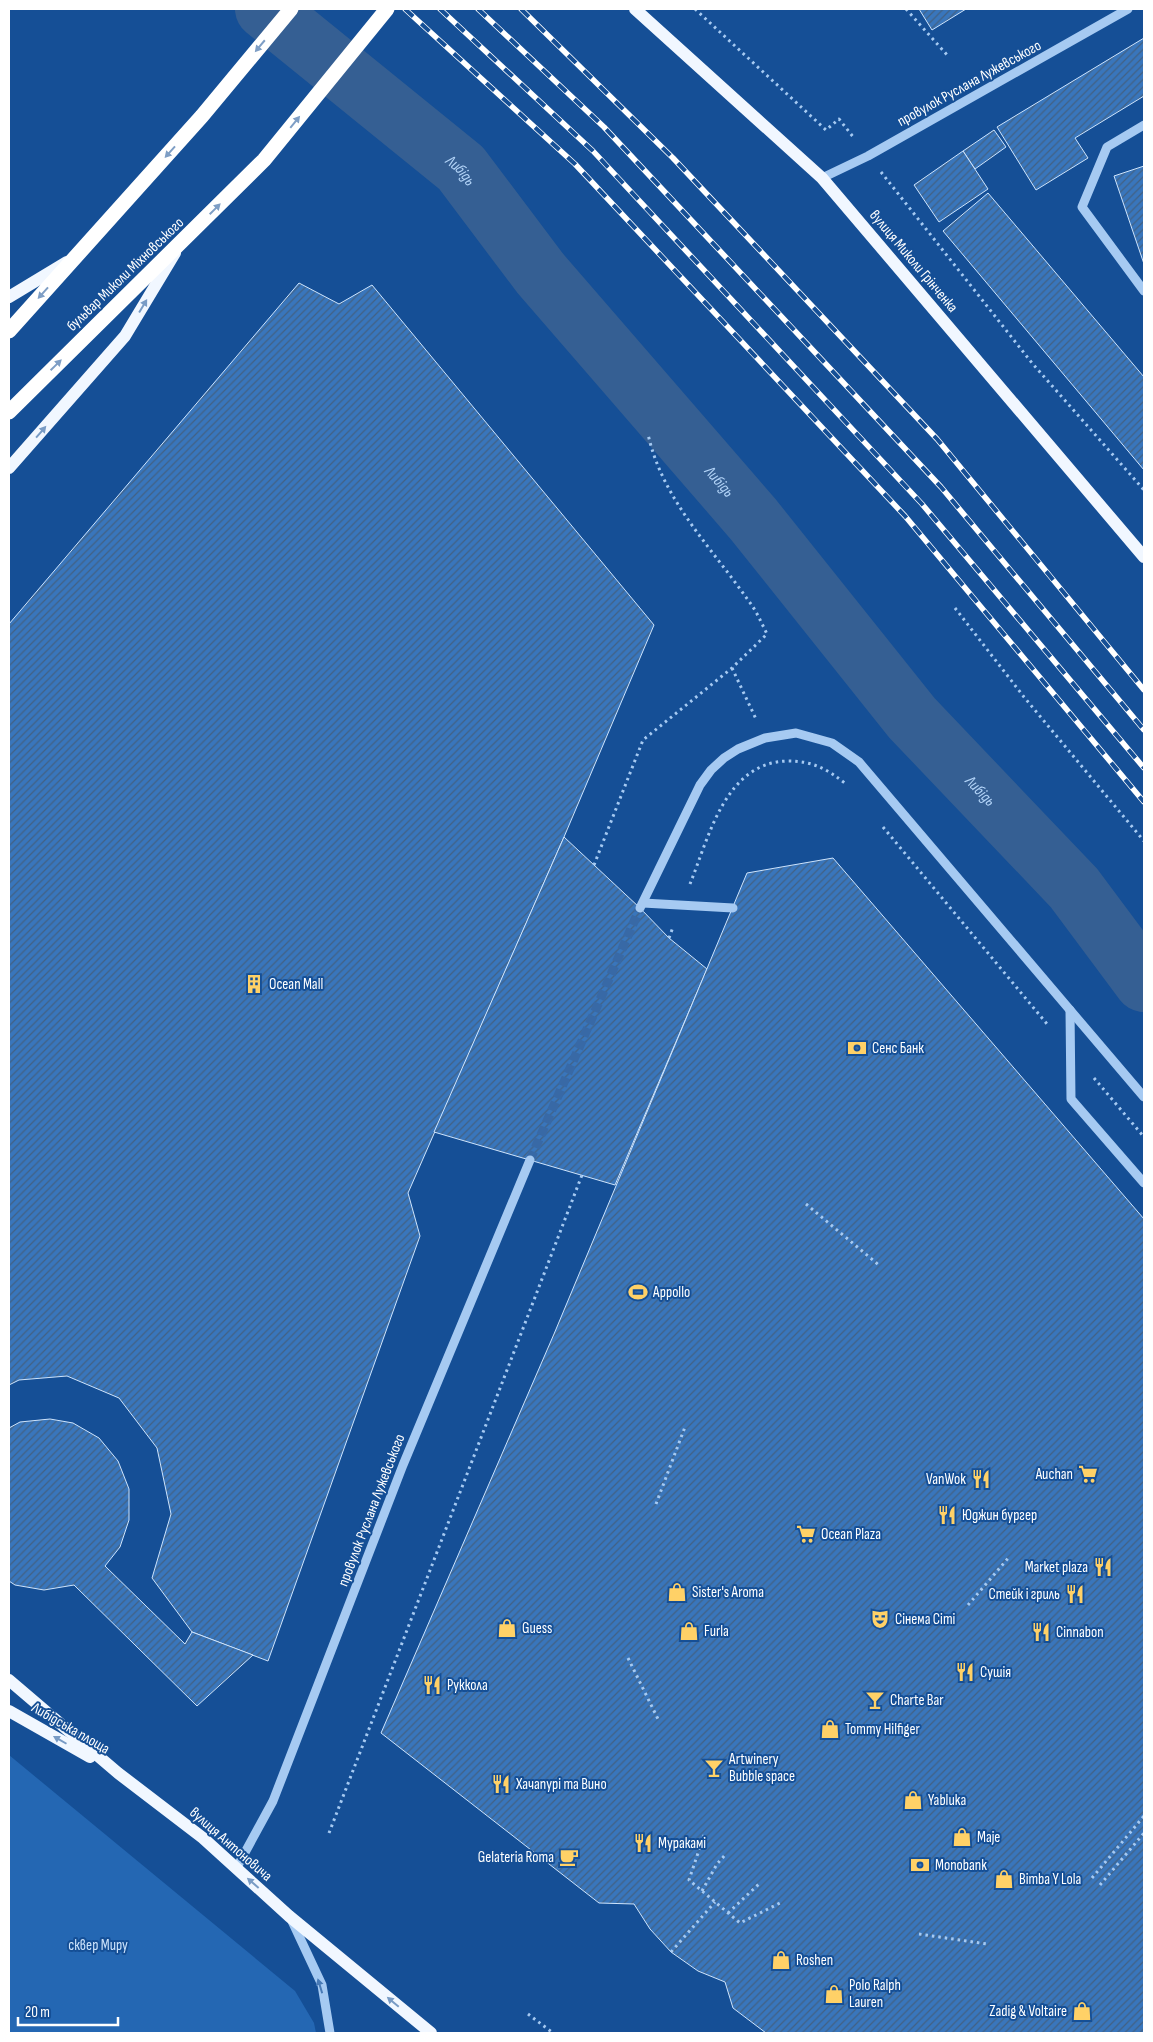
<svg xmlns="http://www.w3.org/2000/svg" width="1153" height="2042" font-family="'Sofia Sans Condensed',sans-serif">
<defs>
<pattern id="building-hatch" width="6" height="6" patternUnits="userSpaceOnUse" patternTransform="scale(1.25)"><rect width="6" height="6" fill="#3976bc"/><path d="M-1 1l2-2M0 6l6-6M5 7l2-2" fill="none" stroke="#426184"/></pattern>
</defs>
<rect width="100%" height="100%" fill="#154f96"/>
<path fill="#2467b3" d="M9,1755L295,1991L314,2023L316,2033H9Z"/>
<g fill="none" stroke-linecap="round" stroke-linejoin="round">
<path stroke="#355f93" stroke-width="60" id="s1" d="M265,9L461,168L540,273L753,519L912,718L1074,888L1144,982"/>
</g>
<g fill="url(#building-hatch)" stroke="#cee4fc">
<path d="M919,9H966L932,30Z"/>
<path d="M1144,38V96L1075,138L1088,158L1036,190L997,127Z"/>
<path d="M994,130L1006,147L975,169L963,151Z"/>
<path d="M963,151L988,189L939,222L914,185Z"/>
<path d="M1144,166V264L1114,176Z"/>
<path d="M988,193L1144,377V470L943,231Z"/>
<path d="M299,283L339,304L372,285L654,625L564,837L408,1193L420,1236L268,1661L192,1632L152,1578L171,1514L157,1448L119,1398L67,1376L19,1380L9,1385V624Z"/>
<path d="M564,837L640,908L669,938L707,969L615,1185L434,1132Z"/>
<path d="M833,858L1144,1219V2033H766L733,2008L725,1982L698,1971L671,1952L650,1929L634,1904L599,1903L381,1733L554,1334L747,873Z"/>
<path d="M50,1419L73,1423L99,1438L118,1461L129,1489V1520L120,1547L105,1566L185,1644L192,1632L253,1655L197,1706L74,1585L44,1590L15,1585L9,1581V1428L20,1422Z"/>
</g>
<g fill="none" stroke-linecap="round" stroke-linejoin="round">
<path stroke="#3869a6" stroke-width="9" stroke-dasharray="9 4.5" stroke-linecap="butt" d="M530,1160L640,908"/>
<g stroke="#a6caf2" stroke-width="3" stroke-dasharray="2.5 4" stroke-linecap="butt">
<path d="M695,9L826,130L839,119L854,138"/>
<path d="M906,9L948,56"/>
<path d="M881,172L1032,363L1144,490"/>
<path d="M955,608L1024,697L1144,841"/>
<path d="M732,668L756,719"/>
<path d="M883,827L1047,1024"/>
<path d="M594,865L643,740L732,668L767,634C761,622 756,610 748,600C711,547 662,499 648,434"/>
<path d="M690,884C709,837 725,762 788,761C813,761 827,769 846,784"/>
<path d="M669,938L673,927"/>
<path d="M1094,1078L1144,1137"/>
<path d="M806,1204L880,1266"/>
<path d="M656,1504L685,1427"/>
<path d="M968,1605L1010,1556"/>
<path d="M628,1658L658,1719"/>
<path d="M329,1833L582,1175"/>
<path d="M704,1835L689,1880L740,1923L782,1902"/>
<path d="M1092,1878L1144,1816"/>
<path d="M1100,1885L1144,1833"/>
<path d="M702,1891L717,1864L726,1854"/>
<path d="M728,1913L760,1883"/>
<path d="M919,1934L987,1944"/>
<path d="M671,1952L715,1902"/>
<path d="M528,2014L553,2033"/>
</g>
<g stroke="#a6caf2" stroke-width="9">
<path d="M1144,125L1107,147L1082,207L1144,291"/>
<path d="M822,178L868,156L1128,9"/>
<path d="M643,903L733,908"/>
<path d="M640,908L700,785L711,770L724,758L738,749L765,738L796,733L832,743L859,762L1144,1097"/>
<path d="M1070,1010L1071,1099L1144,1183"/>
<path d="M236,1869L273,1801L403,1465L530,1160"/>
<path d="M292,1921L322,1985L330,2033"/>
</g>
<g stroke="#f1f7ff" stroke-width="12">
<path d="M635,9L822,178L1144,557"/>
<path d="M9,297L67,262"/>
<path d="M9,468L125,336L175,253"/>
<path d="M9,1680L118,1773L203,1838L289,1916L431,2033"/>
<path d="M9,1711L90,1757"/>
</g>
<g stroke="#fff" stroke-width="15">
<path d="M9,331L202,116L291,9"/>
<path d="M9,412L264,160L387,9"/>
</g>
<g stroke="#fff" stroke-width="5.5">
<g id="rail">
<path d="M405,9L575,164L905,516L1144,802"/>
<path d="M440,9L593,151L922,504L1144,768"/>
<path d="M478,9L604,127L941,487L1144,730"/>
<path d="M521,9L673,158L937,439L1144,690"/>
</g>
</g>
<use href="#rail" stroke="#154f96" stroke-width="4" stroke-dasharray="11" stroke-linecap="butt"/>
</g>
<defs><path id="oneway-solid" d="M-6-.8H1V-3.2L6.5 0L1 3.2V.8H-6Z" transform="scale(1.25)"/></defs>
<g fill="#7e9ec5">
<use href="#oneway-solid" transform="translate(260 46) rotate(130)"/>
<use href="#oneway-solid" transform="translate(295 122) rotate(-51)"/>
<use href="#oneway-solid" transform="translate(170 152) rotate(132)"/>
<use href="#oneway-solid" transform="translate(215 209) rotate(-45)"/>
<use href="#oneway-solid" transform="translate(43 293) rotate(132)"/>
<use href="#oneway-solid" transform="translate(56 365) rotate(-44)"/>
</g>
<g fill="#789bc5">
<use href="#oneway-solid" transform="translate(143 306) rotate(-59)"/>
<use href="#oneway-solid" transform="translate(41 432) rotate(-49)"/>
<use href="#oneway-solid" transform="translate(60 1740) rotate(-150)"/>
<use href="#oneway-solid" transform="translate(253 1883) rotate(-139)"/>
<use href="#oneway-solid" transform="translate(393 2002) rotate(-140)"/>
</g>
<use fill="#487ab6" href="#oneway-solid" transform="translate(320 1986) rotate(-107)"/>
<defs>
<g id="building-bare" transform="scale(1.5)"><path d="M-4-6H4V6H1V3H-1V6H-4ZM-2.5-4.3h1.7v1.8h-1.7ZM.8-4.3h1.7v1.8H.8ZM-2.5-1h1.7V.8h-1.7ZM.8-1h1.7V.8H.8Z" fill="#ffd167" stroke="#154f96" stroke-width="2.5" paint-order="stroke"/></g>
<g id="bank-bare" transform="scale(1.5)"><path d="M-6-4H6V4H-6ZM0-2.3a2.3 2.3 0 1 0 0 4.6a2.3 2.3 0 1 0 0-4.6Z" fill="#ffd167" stroke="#154f96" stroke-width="2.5" paint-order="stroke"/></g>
<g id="stadium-bare" transform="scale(1.5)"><path d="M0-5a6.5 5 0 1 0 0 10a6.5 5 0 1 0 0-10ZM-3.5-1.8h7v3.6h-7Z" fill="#ffd167" stroke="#154f96" stroke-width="2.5" paint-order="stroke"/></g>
<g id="supermarket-bare" transform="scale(1.5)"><path d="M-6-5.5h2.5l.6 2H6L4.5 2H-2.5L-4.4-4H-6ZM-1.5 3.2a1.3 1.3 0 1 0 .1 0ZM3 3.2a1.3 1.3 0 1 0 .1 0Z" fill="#ffd167" stroke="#154f96" stroke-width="2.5" paint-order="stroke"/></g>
<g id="restaurant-bare" transform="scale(1.5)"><path d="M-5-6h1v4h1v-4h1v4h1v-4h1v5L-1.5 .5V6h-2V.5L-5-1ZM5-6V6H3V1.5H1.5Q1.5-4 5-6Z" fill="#ffd167" stroke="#154f96" stroke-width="2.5" paint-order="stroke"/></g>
<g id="shop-bare" transform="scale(1.5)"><path d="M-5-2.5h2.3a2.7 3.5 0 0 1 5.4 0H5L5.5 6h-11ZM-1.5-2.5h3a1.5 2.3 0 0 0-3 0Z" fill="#ffd167" stroke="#154f96" stroke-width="2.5" paint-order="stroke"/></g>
<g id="theatre-bare" transform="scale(1.5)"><path d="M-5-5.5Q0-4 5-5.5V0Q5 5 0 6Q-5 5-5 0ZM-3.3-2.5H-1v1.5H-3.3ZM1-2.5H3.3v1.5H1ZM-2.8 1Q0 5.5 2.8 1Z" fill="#ffd167" stroke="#154f96" stroke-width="2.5" paint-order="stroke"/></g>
<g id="bar-bare" transform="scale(1.5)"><path d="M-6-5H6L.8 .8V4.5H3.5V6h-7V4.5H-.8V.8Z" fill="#ffd167" stroke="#154f96" stroke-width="2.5" paint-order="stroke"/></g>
<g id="cafe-bare" transform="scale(1.5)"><path d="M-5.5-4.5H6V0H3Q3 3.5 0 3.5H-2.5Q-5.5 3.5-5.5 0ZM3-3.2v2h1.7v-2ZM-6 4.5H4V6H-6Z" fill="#ffd167" stroke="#154f96" stroke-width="2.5" paint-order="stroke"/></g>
</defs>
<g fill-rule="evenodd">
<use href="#building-bare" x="254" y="984"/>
<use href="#bank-bare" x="857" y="1048"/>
<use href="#stadium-bare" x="638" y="1292"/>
<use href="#supermarket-bare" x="1088" y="1474"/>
<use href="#restaurant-bare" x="981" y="1479"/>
<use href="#restaurant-bare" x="947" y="1515"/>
<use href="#supermarket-bare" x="806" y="1534"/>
<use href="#restaurant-bare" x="1103" y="1567"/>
<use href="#shop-bare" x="677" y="1592"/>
<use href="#restaurant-bare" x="1075" y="1594"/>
<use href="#theatre-bare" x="880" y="1619"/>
<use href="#shop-bare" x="507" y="1628"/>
<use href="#shop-bare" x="689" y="1631"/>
<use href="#restaurant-bare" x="1041" y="1632"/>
<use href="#restaurant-bare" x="965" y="1672"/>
<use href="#restaurant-bare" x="432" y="1685"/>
<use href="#bar-bare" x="875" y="1700"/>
<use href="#shop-bare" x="830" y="1729"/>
<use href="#bar-bare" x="714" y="1768"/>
<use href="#restaurant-bare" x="501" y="1784"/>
<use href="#shop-bare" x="913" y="1800"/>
<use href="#shop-bare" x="962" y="1837"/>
<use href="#restaurant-bare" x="643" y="1843"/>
<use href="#cafe-bare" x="569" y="1857"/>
<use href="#bank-bare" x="920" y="1865"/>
<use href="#shop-bare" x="1004" y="1879"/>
<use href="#shop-bare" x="781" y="1960"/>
<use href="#shop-bare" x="834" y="1994"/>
<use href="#shop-bare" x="1082" y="2011"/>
</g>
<g text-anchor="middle" stroke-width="4" stroke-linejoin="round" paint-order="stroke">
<g font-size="15" fill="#fff" stroke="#154f96">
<text transform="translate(969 83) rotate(-29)" y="5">провулок Руслана Лужевського</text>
<text transform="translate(914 261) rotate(50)" y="5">вулиця Миколи Грінченка</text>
<text transform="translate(125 274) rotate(-44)" y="5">бульвар Миколи Міхновського</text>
<text transform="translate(371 1510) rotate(-69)" y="5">провулок Руслана Лужевського</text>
<text transform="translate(71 1728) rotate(30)" y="5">Либідська площа</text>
<text transform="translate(231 1844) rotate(41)" y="5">вулиця Антоновича</text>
</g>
<g font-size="15" fill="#fff" stroke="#154f96" text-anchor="start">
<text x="269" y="989">Ocean Mall</text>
<text x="872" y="1053">Сенс Банк</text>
<text x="653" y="1297">Appollo</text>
<text x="1073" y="1479" text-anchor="end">Auchan</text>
<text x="966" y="1484" text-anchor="end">VanWok</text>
<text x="962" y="1520">Юджин бургер</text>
<text x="821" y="1539">Ocean Plaza</text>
<text x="1088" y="1572" text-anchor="end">Market plaza</text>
<text x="692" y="1597">Sister's Aroma</text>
<text x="1060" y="1599" text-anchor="end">Стейк і гриль</text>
<text x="895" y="1624">Сінема Сіті</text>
<text x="522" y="1633">Guess</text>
<text x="704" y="1636">Furla</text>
<text x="1056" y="1637">Cinnabon</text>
<text x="980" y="1677">Сушія</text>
<text x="447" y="1690">Руккола</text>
<text x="890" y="1705">Charte Bar</text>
<text x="845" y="1734">Tommy Hilfiger</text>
<text x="729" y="1764">Artwinery<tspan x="729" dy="17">Bubble space</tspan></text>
<text x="516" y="1789">Хачапурі та Вино</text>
<text x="928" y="1805">Yabluka</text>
<text x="977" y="1842">Maje</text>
<text x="658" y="1848">Муракамі</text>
<text x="554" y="1862" text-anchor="end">Gelateria Roma</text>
<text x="935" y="1870">Monobank</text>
<text x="1019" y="1884">Bimba Y Lola</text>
<text x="796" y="1965">Roshen</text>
<text x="849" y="1990">Polo Ralph<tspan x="849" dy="17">Lauren</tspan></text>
<text x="1067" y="2016" text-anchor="end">Zadig &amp; Voltaire</text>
</g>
<g font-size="15" fill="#cee4fc" stroke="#154f96">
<text x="98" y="1950">сквер Миру</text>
</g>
<g font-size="16" font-style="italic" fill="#b3d4f8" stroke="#154f96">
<text dy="6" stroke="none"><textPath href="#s1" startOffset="254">Либідь</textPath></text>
<text dy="6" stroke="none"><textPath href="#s1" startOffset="659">Либідь</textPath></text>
<text dy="6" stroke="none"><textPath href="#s1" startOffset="1064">Либідь</textPath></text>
</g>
</g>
<rect width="1153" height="2042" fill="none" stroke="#ffffff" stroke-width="20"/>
<path d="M18 2017v8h100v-8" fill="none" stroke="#ffffff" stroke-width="2.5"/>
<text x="25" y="2017" font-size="15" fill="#ffffff" stroke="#154f96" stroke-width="4" paint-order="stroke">20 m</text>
</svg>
